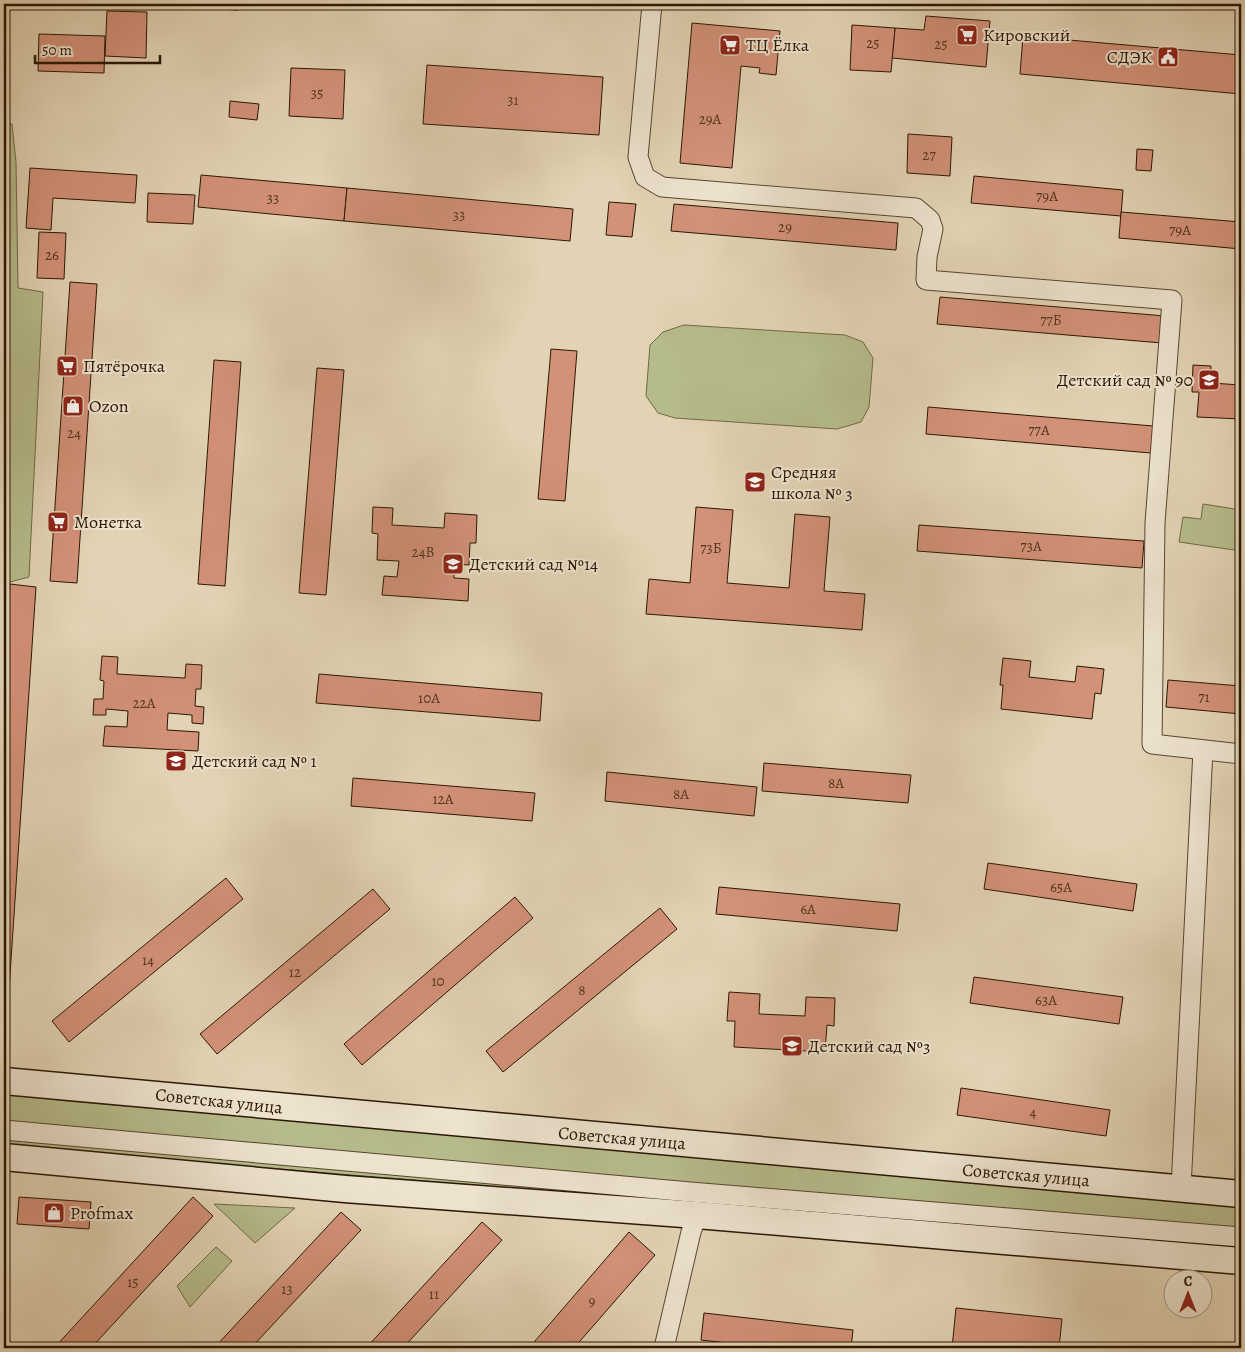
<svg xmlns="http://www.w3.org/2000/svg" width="1245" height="1352" font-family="Alegreya,serif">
<rect width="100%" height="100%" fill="#e2d3b4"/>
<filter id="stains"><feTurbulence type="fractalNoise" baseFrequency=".004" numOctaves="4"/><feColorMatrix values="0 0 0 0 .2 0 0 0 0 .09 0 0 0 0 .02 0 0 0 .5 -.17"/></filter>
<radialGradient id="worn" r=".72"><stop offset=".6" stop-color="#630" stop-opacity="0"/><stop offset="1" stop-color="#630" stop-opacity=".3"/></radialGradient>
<g fill="#b6bb8b" stroke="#706947">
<path d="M4,123L12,124L16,162L18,288L43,292L29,577L6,583L4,618Z"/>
<path d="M684,325L845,335L863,342L873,358L869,407L861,422L837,429L675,418L658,413L646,396L650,345L663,332Z"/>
<path d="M1203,504L1241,510V551L1179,542L1183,517L1201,519Z"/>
<path d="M4,1093L66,1101L1241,1200V1248L60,1151L4,1145Z"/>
<path d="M214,1204L295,1208L255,1243Z"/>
<path d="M216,1247L232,1261L190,1307L177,1286Z"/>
</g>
<g fill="#d39178" stroke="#2a1703">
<path d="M194,4H238V10L194,8Z"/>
<path d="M107,11L147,12L146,58L105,56Z"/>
<path d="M926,16L990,21L986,67L892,58L895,28L924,30Z"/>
<path d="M692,23L780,31L776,75L759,73L760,68L741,66L732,168L680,163Z"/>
<path d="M852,25L895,28L891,72L850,70Z"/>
<path d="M39,34L105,36L104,73L38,71Z"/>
<path d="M1023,36L1241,55V94L1020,74Z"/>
<path d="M427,65L603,77L599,135L423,124Z"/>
<path d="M291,68L345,70L343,119L289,116Z"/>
<path d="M230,101L259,104L257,120L229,117Z"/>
<path d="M908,134L952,137L950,176L907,173Z"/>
<path d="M1137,149L1153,150L1151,171L1136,170Z"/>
<path d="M30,168L137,175L135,203L53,198L51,230L26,228Z"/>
<path d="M201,175L347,188L344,221L198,207Z"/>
<path d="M974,176L1123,190L1121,216L971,203Z"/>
<path d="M347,188L573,209L570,241L344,221Z"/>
<path d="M148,193L195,195L193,224L147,222Z"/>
<path d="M609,202L636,204L632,237L606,235Z"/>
<path d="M674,204L898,223L896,250L671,231Z"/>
<path d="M1121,212L1241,222V249L1119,238Z"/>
<path d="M39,232L66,233L64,279L37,278Z"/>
<path d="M70,282L97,284L77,583L50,581Z"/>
<path d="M940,297L1165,316L1162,343L937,324Z"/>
<path d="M551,349L577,351L565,501L538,499Z"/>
<path d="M214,360L241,362L225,586L198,584Z"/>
<path d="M1193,365L1211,366V383L1241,385V419L1197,417L1199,392H1192Z"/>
<path d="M317,368L344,370L326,595L299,593Z"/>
<path d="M928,407L1153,426L1151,453L926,434Z"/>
<path d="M373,507L393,508L392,525L444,528L445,513L477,515L476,543H470L469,565L454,564V578L469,579L468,601L382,595L384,576L397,577L399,561L377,560L378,534L372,533Z"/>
<path d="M696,507L733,510L727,583L789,588L795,514L830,517L824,591L865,594L862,630L646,614L649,579L690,583Z"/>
<path d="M919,525L1144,541L1142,568L917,551Z"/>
<path d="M10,584L36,587L6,1035H4V670Z"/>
<path d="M102,656L118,657L117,674L185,678L186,664L202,665L201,689H196L195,706L204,707L203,724L192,723V715L168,713L167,730L199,732L198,751L103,746L105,726L127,727L128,711L106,709V715H93L94,699H103L104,681L100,680Z"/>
<path d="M1003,658L1031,661L1029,677L1075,682L1077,666L1104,669L1101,694L1095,693L1092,719L1001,709L1003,685H1000Z"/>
<path d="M319,674L542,693L540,721L316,703Z"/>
<path d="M1168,680L1241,686V714L1166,707Z"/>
<path d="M764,763L911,775L908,803L762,791Z"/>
<path d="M607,772L757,787L754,816L605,801Z"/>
<path d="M353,778L535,793L532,821L351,806Z"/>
<path d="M988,863L1137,884L1133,911L984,889Z"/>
<path d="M226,878L243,899L69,1042L52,1021Z"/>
<path d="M719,887L900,904L897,931L716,914Z"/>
<path d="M373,889L390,909L217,1054L200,1034Z"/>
<path d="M515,897L533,918L362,1065L344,1044Z"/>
<path d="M660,908L677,929L503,1072L486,1051Z"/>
<path d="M974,977L1123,997L1119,1024L970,1003Z"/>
<path d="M729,992L760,994L759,1014L805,1016L806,997L835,998L834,1026L827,1025L825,1052L734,1047L735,1021H727Z"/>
<path d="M961,1088L1110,1110L1106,1136L957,1115Z"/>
<path d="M19,1197L91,1202L89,1229L17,1224Z"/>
<path d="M193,1197L213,1216L91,1348H54Z"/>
<path d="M341,1212L361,1230L251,1348H214Z"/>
<path d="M482,1222L502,1240L403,1348H366Z"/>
<path d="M629,1232L655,1255L574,1348H529Z"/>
<path d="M956,1308L1062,1319L1059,1348H952Z"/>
<path d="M704,1313L853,1330L851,1348H772L701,1340Z"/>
</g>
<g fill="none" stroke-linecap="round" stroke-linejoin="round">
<g stroke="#58462f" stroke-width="21">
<g id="street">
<path d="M652,4L638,157L645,177L662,187L916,208L930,220L933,229L927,257L926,280L1172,300L1155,523L1152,744L1241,754"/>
<path d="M4,1130L690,1192L1241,1237"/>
<path d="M1181,1188L1203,750"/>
<path d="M664,1348L691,1232L697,1215"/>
</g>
</g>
<g stroke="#2a1703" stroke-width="29">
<g id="secondary">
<path d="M4,1081L1241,1194"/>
<path d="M4,1157L345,1189L697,1215L1241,1261"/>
</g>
</g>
<use href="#street" stroke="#ece2ce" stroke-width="19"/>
<use href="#secondary" stroke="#ece2ce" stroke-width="26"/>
</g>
<defs>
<g id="supermarket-square" transform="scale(1.125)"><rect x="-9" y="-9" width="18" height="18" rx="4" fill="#8f2418" stroke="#ece2ce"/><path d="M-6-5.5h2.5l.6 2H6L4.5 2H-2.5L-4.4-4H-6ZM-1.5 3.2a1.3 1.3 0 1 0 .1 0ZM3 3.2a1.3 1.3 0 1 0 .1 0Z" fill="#fff"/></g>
<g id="civic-square" transform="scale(1.125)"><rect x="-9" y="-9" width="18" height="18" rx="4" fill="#8f2418" stroke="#ece2ce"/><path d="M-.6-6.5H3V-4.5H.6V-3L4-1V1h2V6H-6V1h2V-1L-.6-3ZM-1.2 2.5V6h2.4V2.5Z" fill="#fff"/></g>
<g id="school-square" transform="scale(1.125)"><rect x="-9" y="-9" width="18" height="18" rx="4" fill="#8f2418" stroke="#ece2ce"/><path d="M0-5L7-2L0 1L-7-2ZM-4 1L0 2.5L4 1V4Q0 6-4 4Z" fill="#fff"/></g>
<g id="shop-square" transform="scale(1.125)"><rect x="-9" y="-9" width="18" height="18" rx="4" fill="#8f2418" stroke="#ece2ce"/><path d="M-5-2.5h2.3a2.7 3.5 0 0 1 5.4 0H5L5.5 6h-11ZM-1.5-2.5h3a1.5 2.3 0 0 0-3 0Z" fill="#fff"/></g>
</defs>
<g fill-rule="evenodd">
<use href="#supermarket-square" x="967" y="35"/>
<use href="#supermarket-square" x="730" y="45"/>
<use href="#civic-square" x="1168" y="57"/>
<use href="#supermarket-square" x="67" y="366"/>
<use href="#school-square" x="1209" y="380"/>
<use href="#shop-square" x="73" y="406"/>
<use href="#school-square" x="755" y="482"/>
<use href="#supermarket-square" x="58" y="522"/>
<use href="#school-square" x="453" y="564"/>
<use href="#school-square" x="176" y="761"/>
<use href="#school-square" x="792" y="1046"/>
<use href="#shop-square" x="54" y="1213"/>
</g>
<g text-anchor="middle" stroke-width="4" stroke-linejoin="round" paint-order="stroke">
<g font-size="15" fill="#543620">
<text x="873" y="48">25</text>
<text x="941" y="49">25</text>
<text x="317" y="98">35</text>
<text x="513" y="105">31</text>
<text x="710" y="124">29А</text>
<text x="929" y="160">27</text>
<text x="1047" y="201">79А</text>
<text x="273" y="203">33</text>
<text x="459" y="220">33</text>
<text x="785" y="232">29</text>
<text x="1180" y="235">79А</text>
<text x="52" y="260">26</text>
<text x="1051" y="325">77Б</text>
<text x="1039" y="435">77А</text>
<text x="74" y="438">24</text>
<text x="1031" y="551">73А</text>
<text x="711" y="553">73Б</text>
<text x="423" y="557">24В</text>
<text x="1204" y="702">71</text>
<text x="429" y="703">10А</text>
<text x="144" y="708">22А</text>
<text x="836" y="788">8А</text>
<text x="681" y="799">8А</text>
<text x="443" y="804">12А</text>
<text x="1061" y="892">65А</text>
<text x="808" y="914">6А</text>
<text x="148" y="965">14</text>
<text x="295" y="977">12</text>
<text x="438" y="986">10</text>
<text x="582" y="995">8</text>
<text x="1046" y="1005">63А</text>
<text x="1033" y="1117">4</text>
<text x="133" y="1287">15</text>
<text x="287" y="1294">13</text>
<text x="434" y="1299">11</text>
<text x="592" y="1306">9</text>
</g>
<g font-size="18" fill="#2a1703" stroke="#ece2ce" text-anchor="start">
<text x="983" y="41">Кировский</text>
<text x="746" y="51">ТЦ Ёлка</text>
<text x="1152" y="63" text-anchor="end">СДЭК</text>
<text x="83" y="372">Пятёрочка</text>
<text x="1193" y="386" text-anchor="end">Детский сад № 90</text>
<text x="89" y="412">Ozon</text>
<text x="771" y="478">Средняя<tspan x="771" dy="21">школа № 3</tspan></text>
<text x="74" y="528">Монетка</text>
<text x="469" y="570">Детский сад №14</text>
<text x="192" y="767">Детский сад № 1</text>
<text x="808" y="1052">Детский сад №3</text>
<text x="70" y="1219">Profmax</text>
</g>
<g font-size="18" fill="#2a1703" stroke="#ece2ce">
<text transform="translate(219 1101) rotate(6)" y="6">Советская улица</text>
<text transform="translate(622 1138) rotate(5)" y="6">Советская улица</text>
<text transform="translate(1026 1175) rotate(5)" y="6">Советская улица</text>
</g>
</g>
<rect width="1245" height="1352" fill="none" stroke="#e2d3b4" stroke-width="20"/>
<rect x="5" y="5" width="1235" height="1342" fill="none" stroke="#2a1703" stroke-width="2.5"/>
<rect x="10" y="10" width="1225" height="1332" fill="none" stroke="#2a1703"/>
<g transform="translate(1188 1294)"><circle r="24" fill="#ece2ce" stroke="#9e917d"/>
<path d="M0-4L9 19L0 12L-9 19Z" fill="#8f2418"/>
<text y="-8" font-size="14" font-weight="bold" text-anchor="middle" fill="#2a1703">С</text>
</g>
<path d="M35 55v8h125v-8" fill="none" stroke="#2a1703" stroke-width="2.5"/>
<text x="42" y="55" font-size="15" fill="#2a1703" stroke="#ece2ce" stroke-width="4" paint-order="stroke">50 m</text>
<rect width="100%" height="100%" filter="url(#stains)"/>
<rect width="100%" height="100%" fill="url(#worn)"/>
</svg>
